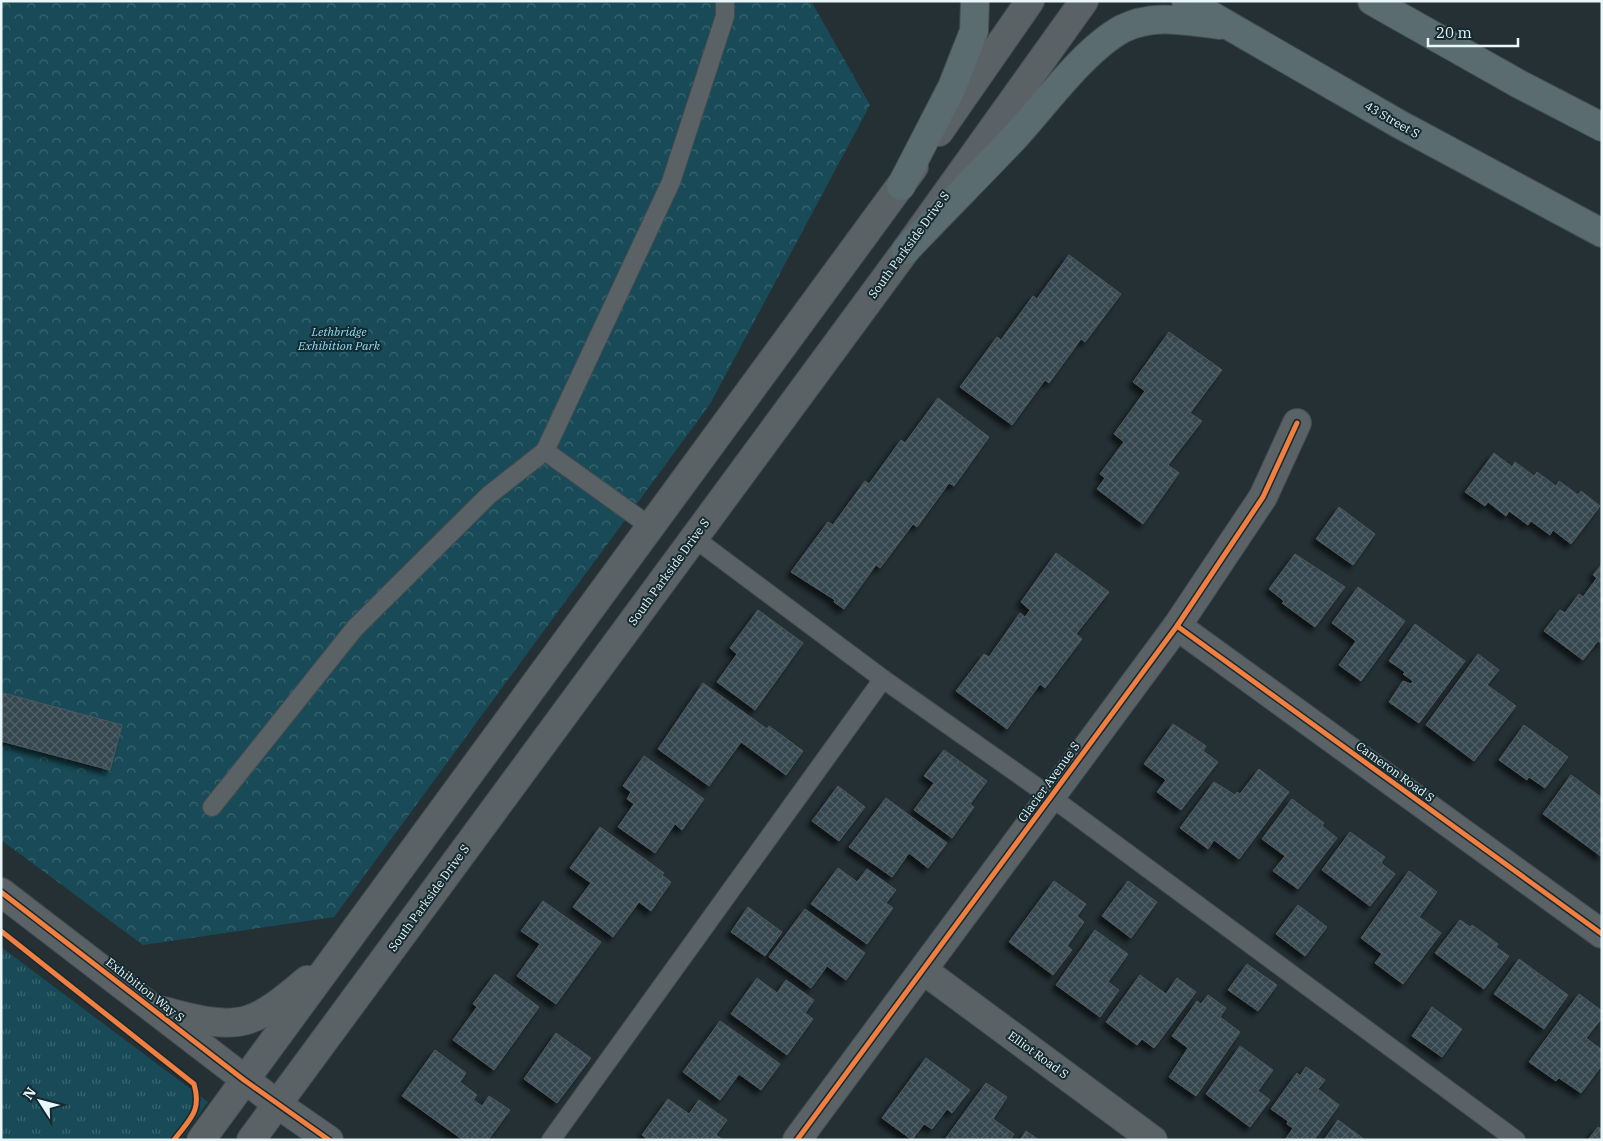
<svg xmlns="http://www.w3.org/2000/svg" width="1603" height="1141" font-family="'IBM Plex Serif',serif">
<defs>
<pattern id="grass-tufts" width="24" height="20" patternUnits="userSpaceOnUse" patternTransform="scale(1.25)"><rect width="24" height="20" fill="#184b57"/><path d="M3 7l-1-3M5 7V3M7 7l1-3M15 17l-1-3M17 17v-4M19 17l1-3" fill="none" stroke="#3a6670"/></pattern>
<pattern id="forest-crowns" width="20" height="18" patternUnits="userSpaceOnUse" patternTransform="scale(1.25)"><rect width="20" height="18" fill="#184b57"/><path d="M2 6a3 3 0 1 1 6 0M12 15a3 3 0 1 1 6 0" fill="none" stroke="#3a6670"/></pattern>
<pattern id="building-cross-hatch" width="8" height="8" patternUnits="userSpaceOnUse" patternTransform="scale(1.25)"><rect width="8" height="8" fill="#35464f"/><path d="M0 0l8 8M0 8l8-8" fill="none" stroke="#526169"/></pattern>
<filter id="shadow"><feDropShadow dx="-4.5" dy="4.5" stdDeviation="2.5" flood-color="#0009"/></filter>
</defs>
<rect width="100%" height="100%" fill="#243034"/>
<path fill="url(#grass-tufts)" d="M1,947L208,1102L180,1140H1Z"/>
<path fill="url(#forest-crowns)" d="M1,1H811L870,105L710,404L334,917L143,945L1,840Z"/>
<g fill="url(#building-cross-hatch)" stroke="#4f585c" filter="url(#shadow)">
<path d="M1069,255L1121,294L1085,342L1081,339L1049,383L1045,380L1012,425L960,387L997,337L1001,340L1033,296L1037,299Z"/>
<path d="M1169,332L1222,370L1190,413L1202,421L1168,465L1179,473L1143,524L1097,489L1105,478L1100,474L1124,442L1114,434L1145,391L1133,382Z"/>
<path d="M938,398L989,437L954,486L949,483L917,527L913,524L880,568L876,565L844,609L834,602L835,600L791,572L828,522L833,525L865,481L869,484L901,440L905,443Z"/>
<path d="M1494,453L1512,467L1515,462L1534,476L1537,472L1556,486L1559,481L1578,495L1581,491L1600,506L1571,544L1553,530L1550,535L1531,521L1528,525L1509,511L1506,516L1488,502L1485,506L1465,492Z"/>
<path d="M1339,507L1375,534L1353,565L1316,539Z"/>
<path d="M1056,553L1109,592L1076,634L1082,639L1045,688L1040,684L1007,729L956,691L984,654L989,657L1020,613L1025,617L1030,610L1021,602Z"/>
<path d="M1295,554L1345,587L1315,627L1282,603L1284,601L1269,589Z"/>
<path d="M1602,564V644L1598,641L1583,660L1544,631L1560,610L1565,613L1579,594L1583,597L1597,578L1593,575Z"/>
<path d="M1358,587L1405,621L1361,681L1339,665L1356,641L1332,623Z"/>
<path d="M758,610L803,643L755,710L717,682L737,654L730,648Z"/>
<path d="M1415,624L1465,661L1419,723L1389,702L1403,681L1411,684L1413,681L1403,674L1405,672L1389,661Z"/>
<path d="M1478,654L1499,670L1487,685L1516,706L1474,761L1426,725Z"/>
<path d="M703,683L767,729L769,726L803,751L786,775L741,742L709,786L658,749Z"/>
<path d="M3,693L122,725L110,770L1,741Z"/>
<path d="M1173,724L1206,746L1203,751L1218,762L1181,810L1157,792L1166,780L1144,764Z"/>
<path d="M1524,725L1568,757L1545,788L1529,777L1527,780L1499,760Z"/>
<path d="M944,750L987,781L970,804L974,807L952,838L914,810L934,783L924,776Z"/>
<path d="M644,756L704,799L682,830L675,824L655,853L618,827L634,804L627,799L631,792L623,786Z"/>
<path d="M1259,769L1289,792L1239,859L1214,840L1208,849L1180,828L1214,782L1235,795L1237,792L1240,794Z"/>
<path d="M1571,775L1602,798V857L1543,814Z"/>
<path d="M838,786L865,807L839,841L812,821Z"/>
<path d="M886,798L947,843L928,868L909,853L892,877L849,847Z"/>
<path d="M1292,799L1324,823L1322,826L1337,838L1298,889L1273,871L1285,856L1262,839Z"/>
<path d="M600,827L664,873L662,875L671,882L651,911L639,902L613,937L573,907L591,883L570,868Z"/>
<path d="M1350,832L1385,857L1381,863L1395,874L1370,906L1322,870Z"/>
<path d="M838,868L857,882L867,869L896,890L886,903L893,908L867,944L811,904Z"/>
<path d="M1409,871L1437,892L1419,917L1441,933L1403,984L1375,963L1382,954L1361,938Z"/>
<path d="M1054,881L1086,904L1077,916L1084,922L1067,946L1072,950L1053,975L1009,942Z"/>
<path d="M1128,881L1157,902L1131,938L1102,916Z"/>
<path d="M543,901L601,942L556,1004L517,976L540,944L521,931Z"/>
<path d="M1298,905L1327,927L1305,956L1276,934Z"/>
<path d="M748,907L782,932L765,956L731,932Z"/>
<path d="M805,909L865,953L846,980L827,966L811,988L769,957Z"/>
<path d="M1460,920L1470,927L1472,925L1498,944L1496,947L1509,956L1484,989L1435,953Z"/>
<path d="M1095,930L1128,954L1108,982L1119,990L1100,1017L1056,985Z"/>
<path d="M1519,959L1568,995L1544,1029L1494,994Z"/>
<path d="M1247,964L1277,985L1258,1011L1228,990Z"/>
<path d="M495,974L539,1007L494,1070L453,1040L477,1007L473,1004Z"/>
<path d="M1140,975L1166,994L1177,978L1196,992L1154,1048L1142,1039L1137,1045L1106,1022Z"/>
<path d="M757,978L777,993L786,980L814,1000L805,1013L813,1019L787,1055L731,1014Z"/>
<path d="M1579,994L1602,1011V1018L1586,1038L1602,1050V1065L1581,1093L1559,1078L1556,1081L1529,1062Z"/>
<path d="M1208,995L1226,1008L1220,1017L1240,1032L1196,1096L1169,1077L1188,1048L1172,1036L1197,1001L1201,1004Z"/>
<path d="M1432,1007L1462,1029L1442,1057L1412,1036Z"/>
<path d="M720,1021L780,1064L761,1090L739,1074L720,1100L683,1072Z"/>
<path d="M556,1033L591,1058L557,1103L524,1079Z"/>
<path d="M1240,1046L1273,1070L1258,1091L1270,1100L1250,1127L1206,1094Z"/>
<path d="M435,1050L466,1073L460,1082L477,1095L473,1100L482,1106L489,1096L510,1110L488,1140H463L402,1096Z"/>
<path d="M926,1058L970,1090L952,1113L947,1109L932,1129L924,1124L912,1140L882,1118Z"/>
<path d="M1306,1067L1325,1080L1318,1089L1339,1105L1314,1140H1285L1293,1128L1287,1124L1288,1121L1271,1109L1297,1073L1300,1076Z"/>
<path d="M986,1083L1007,1097L993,1119L1014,1134L1010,1140H948L946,1138Z"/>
<path d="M668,1099L689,1114L699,1100L727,1120L716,1135L723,1140H648L642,1135Z"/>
<path d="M1338,1120L1365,1140H1324Z"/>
<path d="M1598,1127L1602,1129V1140H1588Z"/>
<path d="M1026,1131L1039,1140H1020Z"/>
</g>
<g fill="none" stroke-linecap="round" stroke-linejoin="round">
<g stroke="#424c50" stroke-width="20">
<g id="lane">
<path d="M545,451L651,527"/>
<path d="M694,538L883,679L1051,797L1516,1140"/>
<path d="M212,807L355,628L489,495L545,451L671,182L725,16V1"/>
<path d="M551,1140L883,679"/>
</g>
</g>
<g stroke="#424c50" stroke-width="30">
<g id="street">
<path d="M1177,626L1602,934"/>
<path d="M923,970L1153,1140"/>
<path d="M277,1104L329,1140"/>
<path d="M797,1140L1177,626L1263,497L1297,423"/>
</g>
</g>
<g stroke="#424c50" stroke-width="30">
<g id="secondary">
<path d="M939,132L1030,1"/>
<path d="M1,892L277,1104"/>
<path d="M159,1010C186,1016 223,1029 250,1019C270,1012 290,994 307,980"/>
<path d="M201,1140L914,167"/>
<path d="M251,1140L906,250L1084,1"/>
</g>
</g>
<g stroke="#424c50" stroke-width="30">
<g id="highway">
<path d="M1186,1L1399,124L1602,233"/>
<path d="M1372,1L1519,84L1602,127"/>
<path d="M901,186L952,87L974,31L975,1"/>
<path d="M906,250C942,212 979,175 1015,137C1045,104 1084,50 1122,29C1153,13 1187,21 1220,25"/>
</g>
</g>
<use href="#lane" stroke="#5a6265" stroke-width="18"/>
<use href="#street" stroke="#5a6265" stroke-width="28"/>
<use href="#secondary" stroke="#5a6265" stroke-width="28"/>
<use href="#highway" stroke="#5a6c70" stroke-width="28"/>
<g stroke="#142a30" stroke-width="8">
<g id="cycleway">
<path d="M1177,626L1602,934"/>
<path d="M1,892L244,1080L329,1140"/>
<path d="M1,931L194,1084C202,1111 190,1119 174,1140"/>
<path d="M797,1140L1177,626L1263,497L1297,423"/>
</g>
</g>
<use href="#cycleway" stroke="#f27e40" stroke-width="5"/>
</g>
<g text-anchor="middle" stroke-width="4" stroke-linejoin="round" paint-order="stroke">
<g font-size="12" fill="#e9f6fa" stroke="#142a30">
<text transform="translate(1392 120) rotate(30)" y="4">43 Street S</text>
<text transform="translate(909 245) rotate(-54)" y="4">South Parkside Drive S</text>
<text transform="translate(669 572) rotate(-54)" y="4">South Parkside Drive S</text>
<text transform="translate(1395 772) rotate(36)" y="4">Cameron Road S</text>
<text transform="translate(1049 782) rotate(-54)" y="4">Glacier Avenue S</text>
<text transform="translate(429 898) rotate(-54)" y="4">South Parkside Drive S</text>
<text transform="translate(145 990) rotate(38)" y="4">Exhibition Way S</text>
<text transform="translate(1038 1055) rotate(36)" y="4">Elliot Road S</text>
</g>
<g font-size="12" font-style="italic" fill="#91def4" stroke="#142a30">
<text x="339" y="336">Lethbridge<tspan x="339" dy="14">Exhibition Park</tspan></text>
</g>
</g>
<rect width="1603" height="1141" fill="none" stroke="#e9f6fa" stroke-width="5"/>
<g transform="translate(40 1101) rotate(306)" stroke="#142a30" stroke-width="4" paint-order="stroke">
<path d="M0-4L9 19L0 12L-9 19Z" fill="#e9f6fa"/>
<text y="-8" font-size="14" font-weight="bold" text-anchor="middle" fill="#e9f6fa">N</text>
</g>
<path d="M1428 38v8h90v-8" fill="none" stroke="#e9f6fa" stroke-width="2.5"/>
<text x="1436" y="38" font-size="15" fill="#e9f6fa" stroke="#142a30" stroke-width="4" paint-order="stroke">20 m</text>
</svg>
